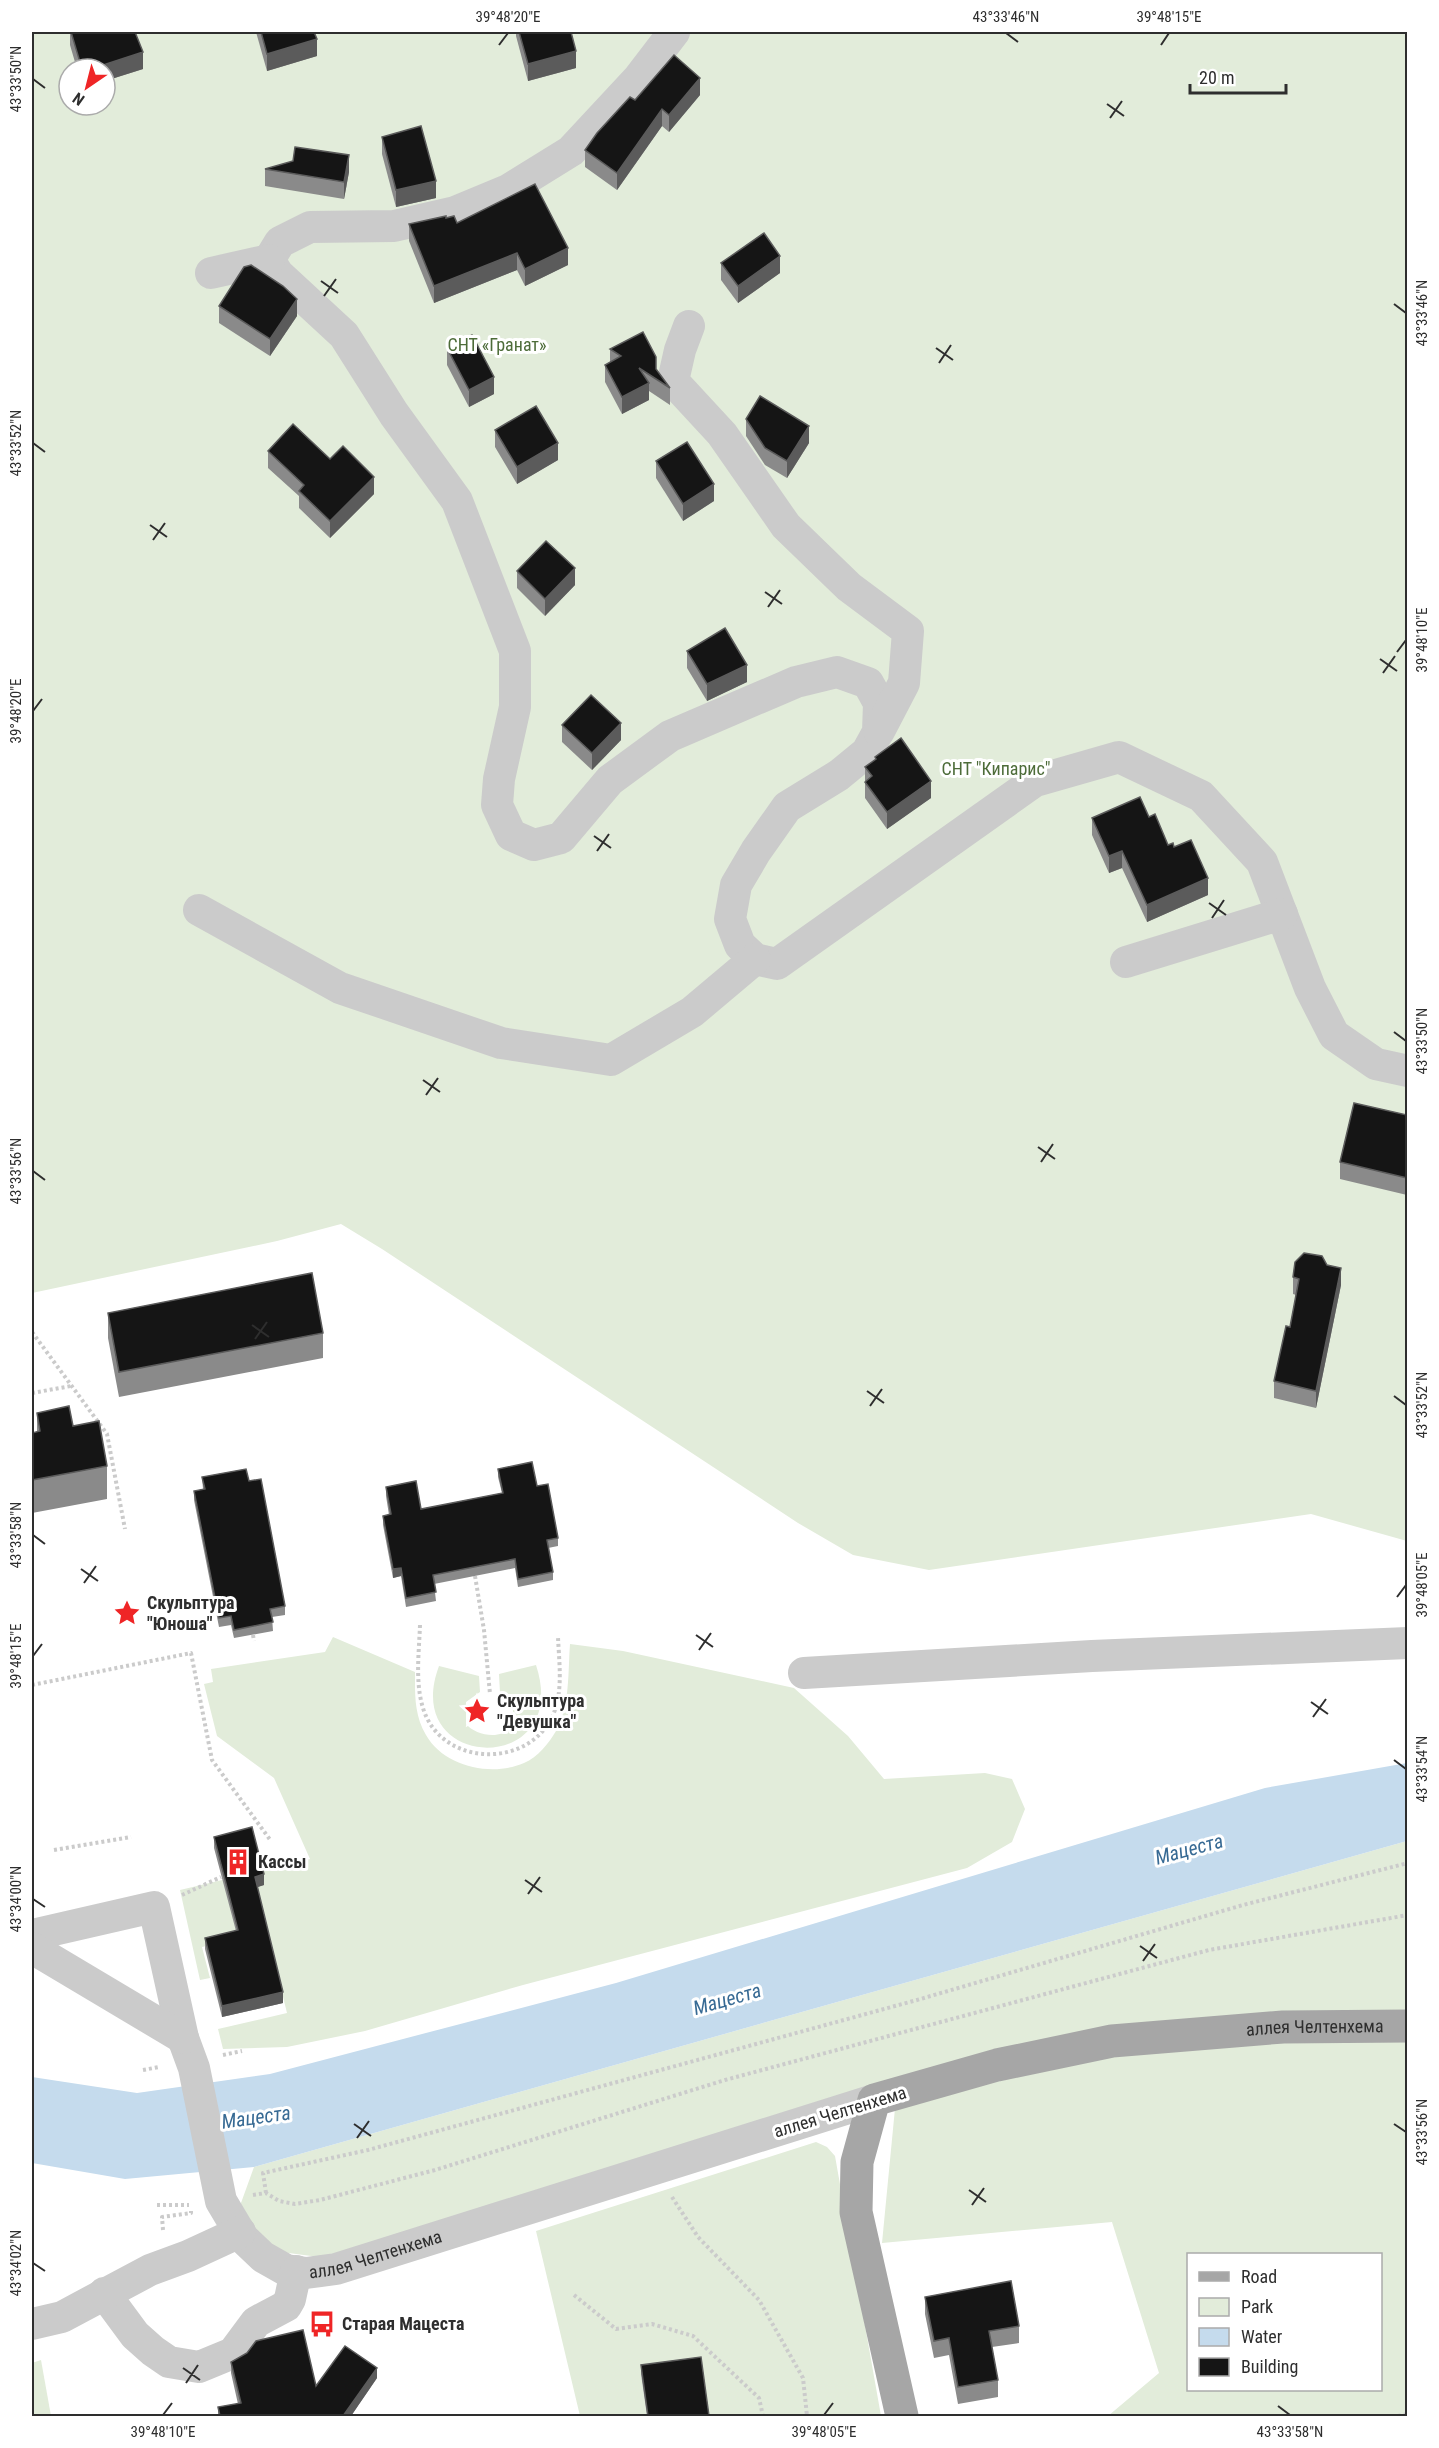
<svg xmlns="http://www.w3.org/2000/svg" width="1439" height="2448" font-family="'Roboto Condensed',sans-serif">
<rect width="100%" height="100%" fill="#fff"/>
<g fill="#e2ecda" fill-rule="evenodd">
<path d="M32,32H1407V1541L1311,1514L929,1570L853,1555L798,1523L382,1249L341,1224L277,1241L32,1293ZM69,69H105V105H69Z"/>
<path d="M333,1637L415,1672C415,1694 414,1715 426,1735C444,1767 492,1777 524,1763C538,1757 549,1743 556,1731C570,1707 568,1671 570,1644L623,1651L794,1688L848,1736L884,1779L985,1773L1012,1779L1025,1809L1012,1842L967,1868L523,1985L365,2031L287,2047L223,2049L218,2029L287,2013L267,1932L202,1947L210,1978L200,1980L180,1890L310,1859L274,1778L217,1736L204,1684L213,1682L211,1669L325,1652Z"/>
<path d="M536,1665C573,1777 399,1773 439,1666L479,1676L480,1692L466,1702V1724C476,1736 506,1742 512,1722C514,1717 513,1708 512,1702L500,1693L499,1674Z"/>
<path d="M1407,1841V2416H1108L1159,2373L1112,2222L882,2243L896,2098L334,2259L281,2252L237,2214L254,2167ZM1188,2254H1380V2390H1188Z"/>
<path d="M816,2142L827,2147L835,2156L881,2416H708L641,2374L647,2416H580L536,2231Z"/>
<path d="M41,2360L51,2416H32V2363Z"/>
</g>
<path fill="#c5dbed" d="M1407,1763V1841L254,2167L125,2179L32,2163V2077L137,2093L270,2074L616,1983L1265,1788Z"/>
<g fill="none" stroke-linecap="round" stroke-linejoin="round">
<g stroke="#cbcbcb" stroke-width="4" stroke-dasharray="3 3" stroke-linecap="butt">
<path d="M32,1332L107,1434L125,1529"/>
<path d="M32,1393L71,1386"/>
<path d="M475,1576L484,1630L490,1694"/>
<path d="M420,1625C419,1653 415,1682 423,1708C440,1765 524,1770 551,1719C564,1695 559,1663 558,1637"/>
<path d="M253,1635L254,1641"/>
<path d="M32,1685L191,1653L212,1760L271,1841"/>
<path d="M54,1850L131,1837"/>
<path d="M182,1895L221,1877"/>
<path d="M223,2055L242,2051"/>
<path d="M143,2070L159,2067"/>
<path d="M266,2193L263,2173L368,2150L917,2000L1243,1905L1408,1863"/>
<path d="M253,2195L266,2193L279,2201L295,2204L320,2200L435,2170L725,2080L1209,1950L1408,1915"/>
<path d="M672,2197L698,2237L759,2300L803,2378L807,2416"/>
<path d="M157,2205H189"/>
<path d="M163,2230L162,2217L191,2213V2211"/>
<path d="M574,2295L616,2329L652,2324L693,2336L759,2398L763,2416"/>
<path d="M1398,2416L1408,2414"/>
</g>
<g stroke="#cbcbcb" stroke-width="32">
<path d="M674,32L638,79L571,151L508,190L455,212L394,226L310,227L280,242L269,260L278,274L344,335L394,414L457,501L515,651V707L499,779L497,805L511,835L534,845L561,838L610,780L670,736L796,682L837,672L868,683L879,703L878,732L867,752L839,775L787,807L756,851L736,885L730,919L740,945L755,959L777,964L1035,781L1119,757L1201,796L1262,862L1310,988L1334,1035L1376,1064L1408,1071"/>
<path d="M211,273L269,260"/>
<path d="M689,326L680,350L673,381L722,434L786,526L849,587L908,631L904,683L879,731"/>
<path d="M199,910L340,988L501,1043L611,1060L692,1012L755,959"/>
<path d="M1126,962L1282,914"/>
<path d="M804,1673L1092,1656L1408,1643"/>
<path id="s1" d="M32,1935L154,1907L183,2038L194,2068L221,2201L243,2238L263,2257L286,2270L306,2273L336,2269L874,2100"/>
<path d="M32,1948L183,2038"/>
<path d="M104,2293L135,2335L153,2351L169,2362L199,2367L233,2353L256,2322L286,2306L290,2299L296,2271"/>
<path d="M32,2324L62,2317L150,2270L188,2256L240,2232"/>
</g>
<path stroke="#a6a6a6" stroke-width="33" id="s2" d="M902,2416L856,2212L857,2162L874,2100L997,2065L1112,2041L1283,2027L1408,2026"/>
</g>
<g fill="#8a8a8a">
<path d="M70,32H135L143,69L105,81V69H77L70,45Z"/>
<path d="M256,32H314L317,56L267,71Z"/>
<path d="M516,32H571L576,68L528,81L516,36Z"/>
<path d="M700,95L669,132L662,126L617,190L585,167V150L635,100Z"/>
<path d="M382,137L436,198L396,207L382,154Z"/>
<path d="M265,169L349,172L344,199L265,186Z"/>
<path d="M446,218L457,223L568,265L525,286L517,270L434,303L409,241V224Z"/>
<path d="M721,263L780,273L738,303L721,280Z"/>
<path d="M219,306L297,316L270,356L219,323Z"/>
<path d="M447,348L494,394L469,407L447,365Z"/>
<path d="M610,349L656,370L670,388V405L649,391V400L622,414L605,382V365L610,363Z"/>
<path d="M746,419L809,443L787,478L765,465L746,436Z"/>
<path d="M495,430L558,460L517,484L495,447Z"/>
<path d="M268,451L330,459L374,494L330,538L299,508V496L268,468Z"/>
<path d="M656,461L714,501L683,521L656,478Z"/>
<path d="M517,571L575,585L545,616L517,588Z"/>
<path d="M687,651L747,682L707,701L687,668Z"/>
<path d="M562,725L621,740L592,770L562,742Z"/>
<path d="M875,757L931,798L887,829L865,798V767L875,761Z"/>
<path d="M1149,817L1168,845L1208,895L1147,922L1122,868L1109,873L1092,835V818Z"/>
<path d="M1407,1115V1195L1340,1179V1162Z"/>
<path d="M1327,1265L1341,1285L1316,1408L1274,1398V1381L1290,1327L1296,1295L1293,1294V1277Z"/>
<path d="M108,1313L323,1333V1358L119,1397L108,1338Z"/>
<path d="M37,1413L73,1426L107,1466V1499L32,1513V1433L37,1432Z"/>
<path d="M498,1469L537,1486L558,1538V1546L548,1548L553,1572V1580L518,1587L515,1568L434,1584L436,1601L406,1607L401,1576L393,1578L383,1525V1516L389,1515L386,1496V1487L421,1509L502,1493L498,1477Z"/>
<path d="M202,1477L285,1606V1615L272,1617L273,1631L234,1638L231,1625L219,1627L194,1500V1491L203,1489Z"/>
<path d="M214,1837L264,1885L257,1887L283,2003L222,2017L205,1949V1938L236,1931L214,1848Z"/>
<path d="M925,2297L1019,2326V2343L992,2347L998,2380V2397L958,2404L949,2355L934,2358L925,2314Z"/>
<path d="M231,2362L316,2386L377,2378L351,2416H218V2407L238,2404L231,2373Z"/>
<path d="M641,2365L709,2416H647L641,2374Z"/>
</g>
<g fill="#5b5b5b">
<path d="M317,39V56L267,71V54Z"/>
<path d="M576,51V68L528,81V64Z"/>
<path d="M143,52V69L105,81V69H91Z"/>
<path d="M700,78V95L669,132V115Z"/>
<path d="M662,109V126L617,190V173Z"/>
<path d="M349,155V172L344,199V182Z"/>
<path d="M436,181V198L396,207V190Z"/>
<path d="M568,248V265L525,286V269Z"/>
<path d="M517,253V270L434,303V286Z"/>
<path d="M780,256V273L738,303V286Z"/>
<path d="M297,299V316L270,356V339Z"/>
<path d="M494,377V394L469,407V390Z"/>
<path d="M649,383V400L622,414V397Z"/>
<path d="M809,426V443L787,478V461Z"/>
<path d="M558,443V460L517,484V467Z"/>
<path d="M374,477V494L330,538V521Z"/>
<path d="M714,484V501L683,521V504Z"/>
<path d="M575,568V585L545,616V599Z"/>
<path d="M747,665V682L707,701V684Z"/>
<path d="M621,723V740L592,770V753Z"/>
<path d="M931,781V798L887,829V812Z"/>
<path d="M1122,851V868L1109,873V856Z"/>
<path d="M1208,878V895L1147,922V905Z"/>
<path d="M1341,1268V1285L1316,1408V1391Z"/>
<path d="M401,1568V1576L393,1578V1569Z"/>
<path d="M264,1874V1885L255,1888V1877Z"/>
<path d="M283,1992V2003L222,2017V2006Z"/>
<path d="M377,2368V2378L351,2416H343Z"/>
</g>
<g fill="#151515" stroke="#5b5b5b" stroke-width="1.5">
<path d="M71,32H135L143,52L91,69H82Z"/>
<path d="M261,32H314L317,39L267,54Z"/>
<path d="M519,32H571L576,51L528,64Z"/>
<path d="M674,55L700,78L669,115L662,109L617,173L585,150L597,133L630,97L635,100Z"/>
<path d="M421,126L436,181L396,190L382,137Z"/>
<path d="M295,147L349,155L344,182L265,169L293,161Z"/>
<path d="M535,184L568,248L525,269L517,253L434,286L409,224L446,216V218L454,216L457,223Z"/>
<path d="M764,233L780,256L738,286L721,263Z"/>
<path d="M251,265L283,286L297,299L270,339L219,306L244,267Z"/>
<path d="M643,332L656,357V369L670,388L639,368L649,383L622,397L605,365L621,356L610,349Z"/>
<path d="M472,335L494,377L469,390L447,348Z"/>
<path d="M760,396L809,426L787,461L765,448L746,419Z"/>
<path d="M536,406L558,443L517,467L495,430Z"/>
<path d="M293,424L330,459L343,446L374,477L330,521L299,491L304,485L268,451Z"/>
<path d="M687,442L714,484L683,504L656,461Z"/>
<path d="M546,541L575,568L545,599L517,571Z"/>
<path d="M725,628L747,665L707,684L687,651Z"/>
<path d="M591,695L621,723L592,753L562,725Z"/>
<path d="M901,738L931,781L887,812L865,782L872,776L865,767L876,759L875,757Z"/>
<path d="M1140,797L1149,817L1155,814L1168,845L1173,843L1174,847L1191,840L1208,878L1147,905L1122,851L1109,856L1092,818Z"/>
<path d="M1354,1103L1407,1115V1178L1340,1162Z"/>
<path d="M1304,1253L1322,1256L1327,1265L1341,1268L1316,1391L1274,1381L1286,1326L1290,1327L1299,1279L1293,1277L1295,1262Z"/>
<path d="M312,1273L323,1333L119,1372L108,1313Z"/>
<path d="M69,1406L73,1426L99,1421L107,1466L32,1480V1433L40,1431L37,1413Z"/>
<path d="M532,1462L537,1486L548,1484L558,1538L547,1540L553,1572L518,1579L515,1559L433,1575L436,1592L406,1598L401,1568L393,1569L383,1516L391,1514L386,1487L416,1481L421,1509L503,1493L498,1469Z"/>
<path d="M246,1469L249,1481L261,1479L285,1606L270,1609L273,1622L234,1630L231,1616L219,1618L194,1491L205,1489L202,1477Z"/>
<path d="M252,1827L264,1874L255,1877L283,1992L222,2006L205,1938L238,1930L214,1837Z"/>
<path d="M1011,2281L1019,2326L989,2331L998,2380L958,2387L949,2338L934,2341L925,2297Z"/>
<path d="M303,2330L316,2386L345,2346L377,2368L343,2416H220L218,2407L241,2403L231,2362L247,2353L256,2341Z"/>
<path d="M701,2357L709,2416H648L641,2365Z"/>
</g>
<path fill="none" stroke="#2e2e2e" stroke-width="2" d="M1006,33L1018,42M499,45L508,33M1161,45L1169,33M33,79L45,88M1107,104L1124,116M1110,118L1122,101M321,281L338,293M324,296L336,279M1394,304L1406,313M936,348L953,360M939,363L951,345M33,443L45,452M150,525L167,537M153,540L165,523M765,592L782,604M768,607L780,590M1397,652L1406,640M1380,659L1397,671M1383,673L1395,656M33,711L42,699M594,836L611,848M597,851L609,834M1209,903L1226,915M1212,918L1224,900M1394,1032L1406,1041M423,1080L440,1092M426,1095L438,1078M1038,1147L1055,1159M1041,1162L1053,1144M33,1171L45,1180M252,1325L269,1337M255,1339L267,1322M867,1391L884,1403M1394,1396L1406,1405M870,1406L882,1389M33,1535L45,1544M81,1569L98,1581M84,1583L96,1566M1397,1597L1406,1585M696,1635L713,1647M699,1650L711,1633M33,1656L42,1644M1311,1702L1328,1714M1313,1717L1326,1699M1394,1760L1406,1769M525,1880L542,1892M528,1894L540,1877M33,1899L45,1907M1140,1946L1157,1958M1143,1961L1155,1944M354,2124L371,2136M1394,2124L1406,2132M357,2138L369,2121M969,2190L986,2202M972,2205L984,2188M33,2263L45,2271M183,2368L200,2380M186,2383L198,2365M1278,2406L1290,2415M163,2415L172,2403M824,2415L833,2403"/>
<defs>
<g id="sight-bare" transform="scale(2.07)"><path d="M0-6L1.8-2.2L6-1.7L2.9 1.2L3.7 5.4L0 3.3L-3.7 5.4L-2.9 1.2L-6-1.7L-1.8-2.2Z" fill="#ef2526" stroke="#fff" stroke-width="2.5" paint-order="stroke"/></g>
<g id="building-bare" transform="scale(2.07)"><path d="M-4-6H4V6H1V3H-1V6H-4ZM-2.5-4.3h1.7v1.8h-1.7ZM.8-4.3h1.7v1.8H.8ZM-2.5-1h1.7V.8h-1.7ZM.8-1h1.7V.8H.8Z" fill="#ef2526" stroke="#fff" stroke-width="2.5" paint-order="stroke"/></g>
<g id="bus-bare" transform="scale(2.07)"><path d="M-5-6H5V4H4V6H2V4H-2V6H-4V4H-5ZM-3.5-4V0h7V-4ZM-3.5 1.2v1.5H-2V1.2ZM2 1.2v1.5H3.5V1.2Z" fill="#ef2526" stroke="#fff" stroke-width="2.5" paint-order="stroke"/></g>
</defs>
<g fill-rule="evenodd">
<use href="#sight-bare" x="127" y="1613"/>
<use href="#sight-bare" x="477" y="1711"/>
<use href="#building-bare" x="238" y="1862"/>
<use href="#bus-bare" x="322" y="2324"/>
</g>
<g text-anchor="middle" stroke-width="6" stroke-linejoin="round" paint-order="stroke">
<g font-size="18" fill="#4d6c39" stroke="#fff">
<text x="497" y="351">СНТ «Гранат»</text>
<text x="996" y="775">СНТ "Кипарис"</text>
</g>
<g font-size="18" font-weight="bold" fill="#2e2e2e" stroke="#fff" text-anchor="start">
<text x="147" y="1609">Скульптура<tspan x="147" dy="21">"Юноша"</tspan></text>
<text x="497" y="1707">Скульптура<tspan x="497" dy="21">"Девушка"</tspan></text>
<text x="258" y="1868">Кассы</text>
<text x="342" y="2330">Старая Мацеста</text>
</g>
<g font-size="18" fill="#2e2e2e" stroke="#fff">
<text dy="6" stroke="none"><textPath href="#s2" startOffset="772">аллея Челтенхема</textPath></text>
<text transform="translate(840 2112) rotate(-17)" y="6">аллея Челтенхема</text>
<text dy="6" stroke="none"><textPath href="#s1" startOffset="616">аллея Челтенхема</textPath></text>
</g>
<g font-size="20" font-style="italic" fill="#376a94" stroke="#fff">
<text transform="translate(1189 1849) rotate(-15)" y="7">Мацеста</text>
<text transform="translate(727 1999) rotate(-16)" y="7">Мацеста</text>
<text transform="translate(256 2117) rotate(-8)" y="7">Мацеста</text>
</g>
</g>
<rect width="1439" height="2448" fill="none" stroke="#ffffff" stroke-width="66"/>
<rect x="1187" y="2253" width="195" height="138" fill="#ffffff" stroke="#ababab" stroke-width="1.5"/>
<rect x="1199" y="2272" width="30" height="9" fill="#a6a6a6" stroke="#ababab" stroke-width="1.5"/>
<text x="1241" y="2283" font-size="18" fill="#2e2e2e">Road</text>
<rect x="1199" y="2298" width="30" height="18" fill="#e2ecda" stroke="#ababab" stroke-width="1.5"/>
<text x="1241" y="2313" font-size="18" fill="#2e2e2e">Park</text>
<rect x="1199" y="2328" width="30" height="18" fill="#c5dbed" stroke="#ababab" stroke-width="1.5"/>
<text x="1241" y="2343" font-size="18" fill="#2e2e2e">Water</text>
<rect x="1199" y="2358" width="30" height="18" fill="#151515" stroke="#ababab" stroke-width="1.5"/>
<text x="1241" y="2373" font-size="18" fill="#2e2e2e">Building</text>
<g transform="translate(87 87) rotate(215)"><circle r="28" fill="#ffffff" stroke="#ababab" stroke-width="1.5"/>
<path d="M0-4.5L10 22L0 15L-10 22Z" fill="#ef2526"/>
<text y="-9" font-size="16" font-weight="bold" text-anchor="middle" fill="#2e2e2e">N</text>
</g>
<path d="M1190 84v9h96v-9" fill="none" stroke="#2e2e2e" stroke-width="3"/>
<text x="1199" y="84" font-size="18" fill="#2e2e2e" stroke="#ffffff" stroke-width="4.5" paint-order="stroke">20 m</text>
<rect x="33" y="33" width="1373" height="2382" fill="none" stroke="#2e2e2e" stroke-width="2"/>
<g font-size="15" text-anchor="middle" fill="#2e2e2e">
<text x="508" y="22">39°48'20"E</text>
<text x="1006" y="22">43°33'46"N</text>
<text x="1169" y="22">39°48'15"E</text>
<text transform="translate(16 79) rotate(-90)" y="5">43°33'50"N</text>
<text transform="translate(1422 313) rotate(-90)" y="5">43°33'46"N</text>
<text transform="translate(16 443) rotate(-90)" y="5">43°33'52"N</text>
<text transform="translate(1422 640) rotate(-90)" y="5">39°48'10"E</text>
<text transform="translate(16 711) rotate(-90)" y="5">39°48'20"E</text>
<text transform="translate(1422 1041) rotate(-90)" y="5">43°33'50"N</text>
<text transform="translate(16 1171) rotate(-90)" y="5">43°33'56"N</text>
<text transform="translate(1422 1405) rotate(-90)" y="5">43°33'52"N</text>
<text transform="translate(16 1535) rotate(-90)" y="5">43°33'58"N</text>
<text transform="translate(1422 1585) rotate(-90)" y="5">39°48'05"E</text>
<text transform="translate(16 1656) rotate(-90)" y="5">39°48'15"E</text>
<text transform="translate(1422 1769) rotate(-90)" y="5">43°33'54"N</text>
<text transform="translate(16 1899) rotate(-90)" y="5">43°34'00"N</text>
<text transform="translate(1422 2132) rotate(-90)" y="5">43°33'56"N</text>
<text transform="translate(16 2263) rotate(-90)" y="5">43°34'02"N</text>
<text x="163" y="2437">39°48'10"E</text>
<text x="824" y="2437">39°48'05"E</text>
<text x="1290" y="2437">43°33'58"N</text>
</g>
</svg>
